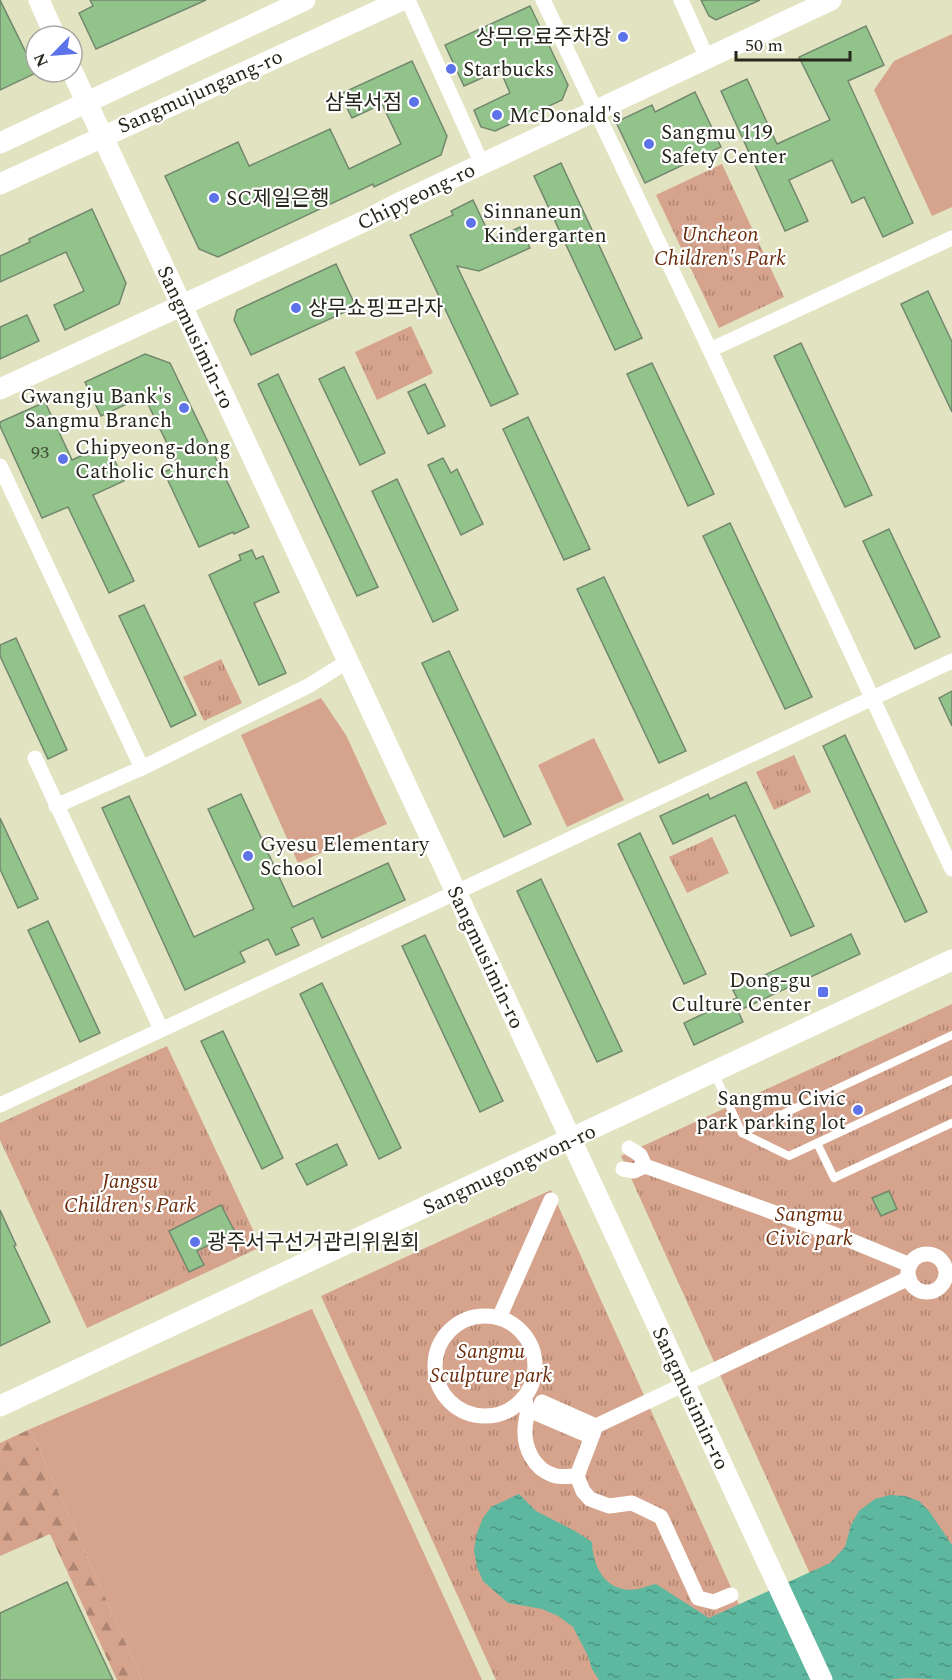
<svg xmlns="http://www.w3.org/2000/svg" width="952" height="1680" font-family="Spectral,'Noto Sans KR',serif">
<defs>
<pattern id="forest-firs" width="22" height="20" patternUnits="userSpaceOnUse" patternTransform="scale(1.5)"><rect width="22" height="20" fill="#d6a38d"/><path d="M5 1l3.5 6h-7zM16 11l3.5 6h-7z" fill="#ad8572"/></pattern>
<pattern id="park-tufts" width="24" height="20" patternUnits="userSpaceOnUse" patternTransform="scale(1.5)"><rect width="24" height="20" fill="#d6a38d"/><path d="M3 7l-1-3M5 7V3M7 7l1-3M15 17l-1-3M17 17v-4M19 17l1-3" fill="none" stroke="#ad8572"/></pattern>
<pattern id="water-ripples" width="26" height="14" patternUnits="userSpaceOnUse" patternTransform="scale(1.5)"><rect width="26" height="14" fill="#5eb79f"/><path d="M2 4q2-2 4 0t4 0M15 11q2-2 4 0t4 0" fill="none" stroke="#4d9581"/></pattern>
</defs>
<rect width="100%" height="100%" fill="#e2e4c1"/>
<g fill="#d6a38d">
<path d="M952,34V207L932,216L874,90L894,61Z"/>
<path d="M321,698L346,735L387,824L298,863L241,735Z"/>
<path d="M594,738L624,800L567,827L538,765Z"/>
<path d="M312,1309L482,1680H142L30,1429Z"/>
</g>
<path fill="url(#forest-firs)" d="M30,1429L142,1680H117L50,1534L0,1556V1443Z"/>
<g fill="url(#park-tufts)">
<path d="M722,164L784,297L719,328L656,195Z"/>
<path d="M411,326L433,373L377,400L355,352Z"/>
<path d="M221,659L242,703L204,721L183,677Z"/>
<path d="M794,755L811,792L774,810L756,772Z"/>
<path d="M712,837L729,873L687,893L669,857Z"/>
<path d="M952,1004V1680H858L621,1156Z"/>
<path d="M167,1046L261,1247L87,1328L0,1140V1123Z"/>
<path d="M551,1190L773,1680H496L321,1296Z"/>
</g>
<path fill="url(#water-ripples)" d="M519,1494L536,1511L575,1531L592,1542C593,1569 607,1594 638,1589C644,1588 649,1585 656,1584L709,1618L830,1563L845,1547L851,1525L859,1511L875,1499L890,1495L905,1496L919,1501L929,1511L952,1545V1680C931,1680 910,1676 889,1680H599L592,1669L588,1656L573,1627L558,1616L542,1609L508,1603L483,1581L477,1567L474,1550L477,1533L483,1518L491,1507Z"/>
<g fill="#92c38b" stroke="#72886e" stroke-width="1.5">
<path d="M0,0L36,73L0,90Z"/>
<path d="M90,0H206L96,49L79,13L93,6Z"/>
<path d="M701,0H760L716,20L709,16Z"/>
<path d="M530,6L568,85L562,100L495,131L481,127L474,110L510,93L500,70L464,86L445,45Z"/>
<path d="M866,26L884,65L848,81L913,223L883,237L864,197L852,203L832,160L789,180L808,221L785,231L721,91L747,79L777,144L830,120L799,57Z"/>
<path d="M412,61L447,136L441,155L374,187L373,184L218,257L199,249L165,176L238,142L249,166L330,129L349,169L401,144L382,104L352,118L340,94Z"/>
<path d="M695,92L721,147L645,183L616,122L652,105L655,112Z"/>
<path d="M561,163L642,338L615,350L534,176Z"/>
<path d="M473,200L492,240L520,227L530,248L479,271L457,266L518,394L491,406L410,235L453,215L451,211Z"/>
<path d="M92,209L126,283L119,304L65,330L54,305L84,291L66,252L0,282V256L30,242L29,239Z"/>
<path d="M336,264L356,307L251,355L234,320L237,310Z"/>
<path d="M928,291L952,342V412L901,304Z"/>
<path d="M27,315L39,341L0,359V327Z"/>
<path d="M801,343L872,495L845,507L774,356Z"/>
<path d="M145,354L170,363L249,527L234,534L233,532L199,547L164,472L178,466L144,396L101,416L85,382Z"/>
<path d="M652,363L714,494L688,506L627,374Z"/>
<path d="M344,367L385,453L360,465L319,379Z"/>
<path d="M278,374L378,587L357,596L258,384Z"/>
<path d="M425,384L445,426L428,434L408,392Z"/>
<path d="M45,402L72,460L107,444L124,481L93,495L134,581L109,593L68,507L42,518L0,426V422Z"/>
<path d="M528,417L590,549L564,560L503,429Z"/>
<path d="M443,458L451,473L457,469L483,524L461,535L428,465Z"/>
<path d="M397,479L458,610L433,622L372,491Z"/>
<path d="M730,523L812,697L785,709L703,536Z"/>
<path d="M889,529L940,637L915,649L863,541Z"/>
<path d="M252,550L256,559L263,556L279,592L254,603L286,673L259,685L209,575L241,560L239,555Z"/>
<path d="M604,577L686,751L659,763L577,589Z"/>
<path d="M144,605L196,715L171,727L119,616Z"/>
<path d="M16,638L67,750L48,759L0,656V645Z"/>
<path d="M449,651L531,824L504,837L422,663Z"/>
<path d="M952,691V726L939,698Z"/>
<path d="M845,735L927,912L905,922L823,746Z"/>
<path d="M746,782L814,926L791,936L735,815L673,844L660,816L708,794L710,799Z"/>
<path d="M241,794L293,907L388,863L405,900L322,938L313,918L291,928L299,945L276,955L268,939L240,952L245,962L185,990L102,808L129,796L194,937L254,909L208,809Z"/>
<path d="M0,818L38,899L18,908L0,869Z"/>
<path d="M640,833L706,974L684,984L618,844Z"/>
<path d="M541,879L622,1051L597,1062L517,891Z"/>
<path d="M48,921L100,1033L80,1042L28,930Z"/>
<path d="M851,934L860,954L738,1011L743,1022L694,1045L684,1023L737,998L733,990Z"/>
<path d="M425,935L503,1101L480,1112L402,946Z"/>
<path d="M322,983L401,1148L379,1159L300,994Z"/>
<path d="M223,1031L283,1158L262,1169L201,1041Z"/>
<path d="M337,1144L347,1165L307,1185L296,1164Z"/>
<path d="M889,1191L897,1209L881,1216L872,1198Z"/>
<path d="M221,1205L235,1232L197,1251L204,1265L189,1272L169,1231Z"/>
<path d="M0,1210L16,1245L14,1246L50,1322L0,1346Z"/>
<path d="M67,1582L113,1680H0V1613Z"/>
</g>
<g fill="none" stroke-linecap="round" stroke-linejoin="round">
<g stroke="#fff" stroke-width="8">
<path d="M714,1073L742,1133L789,1156L952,1080"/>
<path d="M742,1133L952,1035"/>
<path d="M817,1143L834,1178L952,1123"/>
</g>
<g stroke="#fff" stroke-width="15">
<path d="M408,0L482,164"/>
<path d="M543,0L710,350L952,869"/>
<path d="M681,0L707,58"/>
<path d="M710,350L952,238"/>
<path d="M0,466L142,768L56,806"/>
<path d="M35,758L161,1029"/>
<path d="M142,768L310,685L348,661"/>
<path d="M0,1105L952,661"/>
<path d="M629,1148L640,1155L645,1166"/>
<path d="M623,1169L634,1171L645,1166L842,1237L910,1265"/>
<circle cx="927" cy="1273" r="19"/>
<circle cx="485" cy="1366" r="50"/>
<path d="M499,1318L551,1200"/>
<path d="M524,1397C530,1415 526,1413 525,1429C524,1448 534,1469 553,1475C559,1478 570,1476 577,1476L583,1491L590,1499L609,1506L632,1503L661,1517L698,1598L714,1602L731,1595"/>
<path d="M529,1410L585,1434L588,1429L539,1409L542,1402L596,1426"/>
<path d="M577,1476L596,1426L909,1278"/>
</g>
<g stroke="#fff" stroke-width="21">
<path d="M39,0L55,36"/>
<path d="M72,71L456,892L822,1680"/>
<path d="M0,143L305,0"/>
<path d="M0,184L402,0"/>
<path d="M0,389L367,220L395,205L831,0"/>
<path d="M0,1406L952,960"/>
</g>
</g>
<g fill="#5c73ea" stroke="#fff" stroke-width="2">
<circle cx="623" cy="37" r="6"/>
<circle cx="451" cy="69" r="6"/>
<circle cx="414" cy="102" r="6"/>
<circle cx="497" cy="115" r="6"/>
<circle cx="649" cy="144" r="6"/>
<circle cx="214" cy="198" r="6"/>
<circle cx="471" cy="223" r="6"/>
<circle cx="296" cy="308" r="6"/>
<circle cx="184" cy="408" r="6"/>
<circle cx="63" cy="459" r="6"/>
<circle cx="248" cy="856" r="6"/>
<rect x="817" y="986" width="12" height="12" rx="3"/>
<circle cx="858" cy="1110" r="6"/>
<circle cx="195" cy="1242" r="6"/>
</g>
<g text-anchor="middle" stroke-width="4.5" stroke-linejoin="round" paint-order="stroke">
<g font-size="18" fill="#414d36">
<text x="40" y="458">93</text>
</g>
<g font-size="21" fill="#26261a" stroke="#fff" text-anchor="start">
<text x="611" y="44" text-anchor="end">상무유료주차장</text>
<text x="463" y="76">Starbucks</text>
<text x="402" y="109" text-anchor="end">삼복서점</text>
<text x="509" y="122">McDonald's</text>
<text x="661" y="139">Sangmu 119<tspan x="661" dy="24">Safety Center</tspan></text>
<text x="226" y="205">SC제일은행</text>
<text x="483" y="218">Sinnaneun<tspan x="483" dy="24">Kindergarten</tspan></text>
<text x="308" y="315">상무쇼핑프라자</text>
<text x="172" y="403" text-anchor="end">Gwangju Bank's<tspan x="172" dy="24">Sangmu Branch</tspan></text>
<text x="75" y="454">Chipyeong-dong<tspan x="75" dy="24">Catholic Church</tspan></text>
<text x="260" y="851">Gyesu Elementary<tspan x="260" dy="24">School</tspan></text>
<text x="811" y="987" text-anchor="end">Dong-gu<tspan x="811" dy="24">Culture Center</tspan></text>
<text x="846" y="1105" text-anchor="end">Sangmu Civic<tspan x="846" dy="24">park parking lot</tspan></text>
<text x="207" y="1249">광주서구선거관리위원회</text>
</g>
<g font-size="21" fill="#26261a" stroke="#fff">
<text transform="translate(200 91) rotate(-24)" y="7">Sangmujungang-ro</text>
<text transform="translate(416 196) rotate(-26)" y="7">Chipyeong-ro</text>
<text transform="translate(196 337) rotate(65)" y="7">Sangmusimin-ro</text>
<text transform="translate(486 957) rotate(65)" y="7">Sangmusimin-ro</text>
<text transform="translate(509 1169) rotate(-25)" y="7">Sangmugongwon-ro</text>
<text transform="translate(691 1398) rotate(65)" y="7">Sangmusimin-ro</text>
</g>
<g font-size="21" font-style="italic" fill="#6a2c0c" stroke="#fff">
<text x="720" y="241">Uncheon<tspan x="720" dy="24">Children's Park</tspan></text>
<text x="130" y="1188">Jangsu<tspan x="130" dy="24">Children's Park</tspan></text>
<text x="809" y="1221">Sangmu<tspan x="809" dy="24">Civic park</tspan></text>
<text x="491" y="1358">Sangmu<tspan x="491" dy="24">Sculpture park</tspan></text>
</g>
</g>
<g transform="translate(54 54) rotate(245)"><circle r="28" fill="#ffffff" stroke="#a8a8a3" stroke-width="1.5"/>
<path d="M0-4.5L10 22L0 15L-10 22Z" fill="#5c73ea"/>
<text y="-9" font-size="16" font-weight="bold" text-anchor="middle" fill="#26261a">N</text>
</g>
<path d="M736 51v9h114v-9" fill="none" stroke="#26261a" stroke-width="3"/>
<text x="745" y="51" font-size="18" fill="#26261a" stroke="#ffffff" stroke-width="4.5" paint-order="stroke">50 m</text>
</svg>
